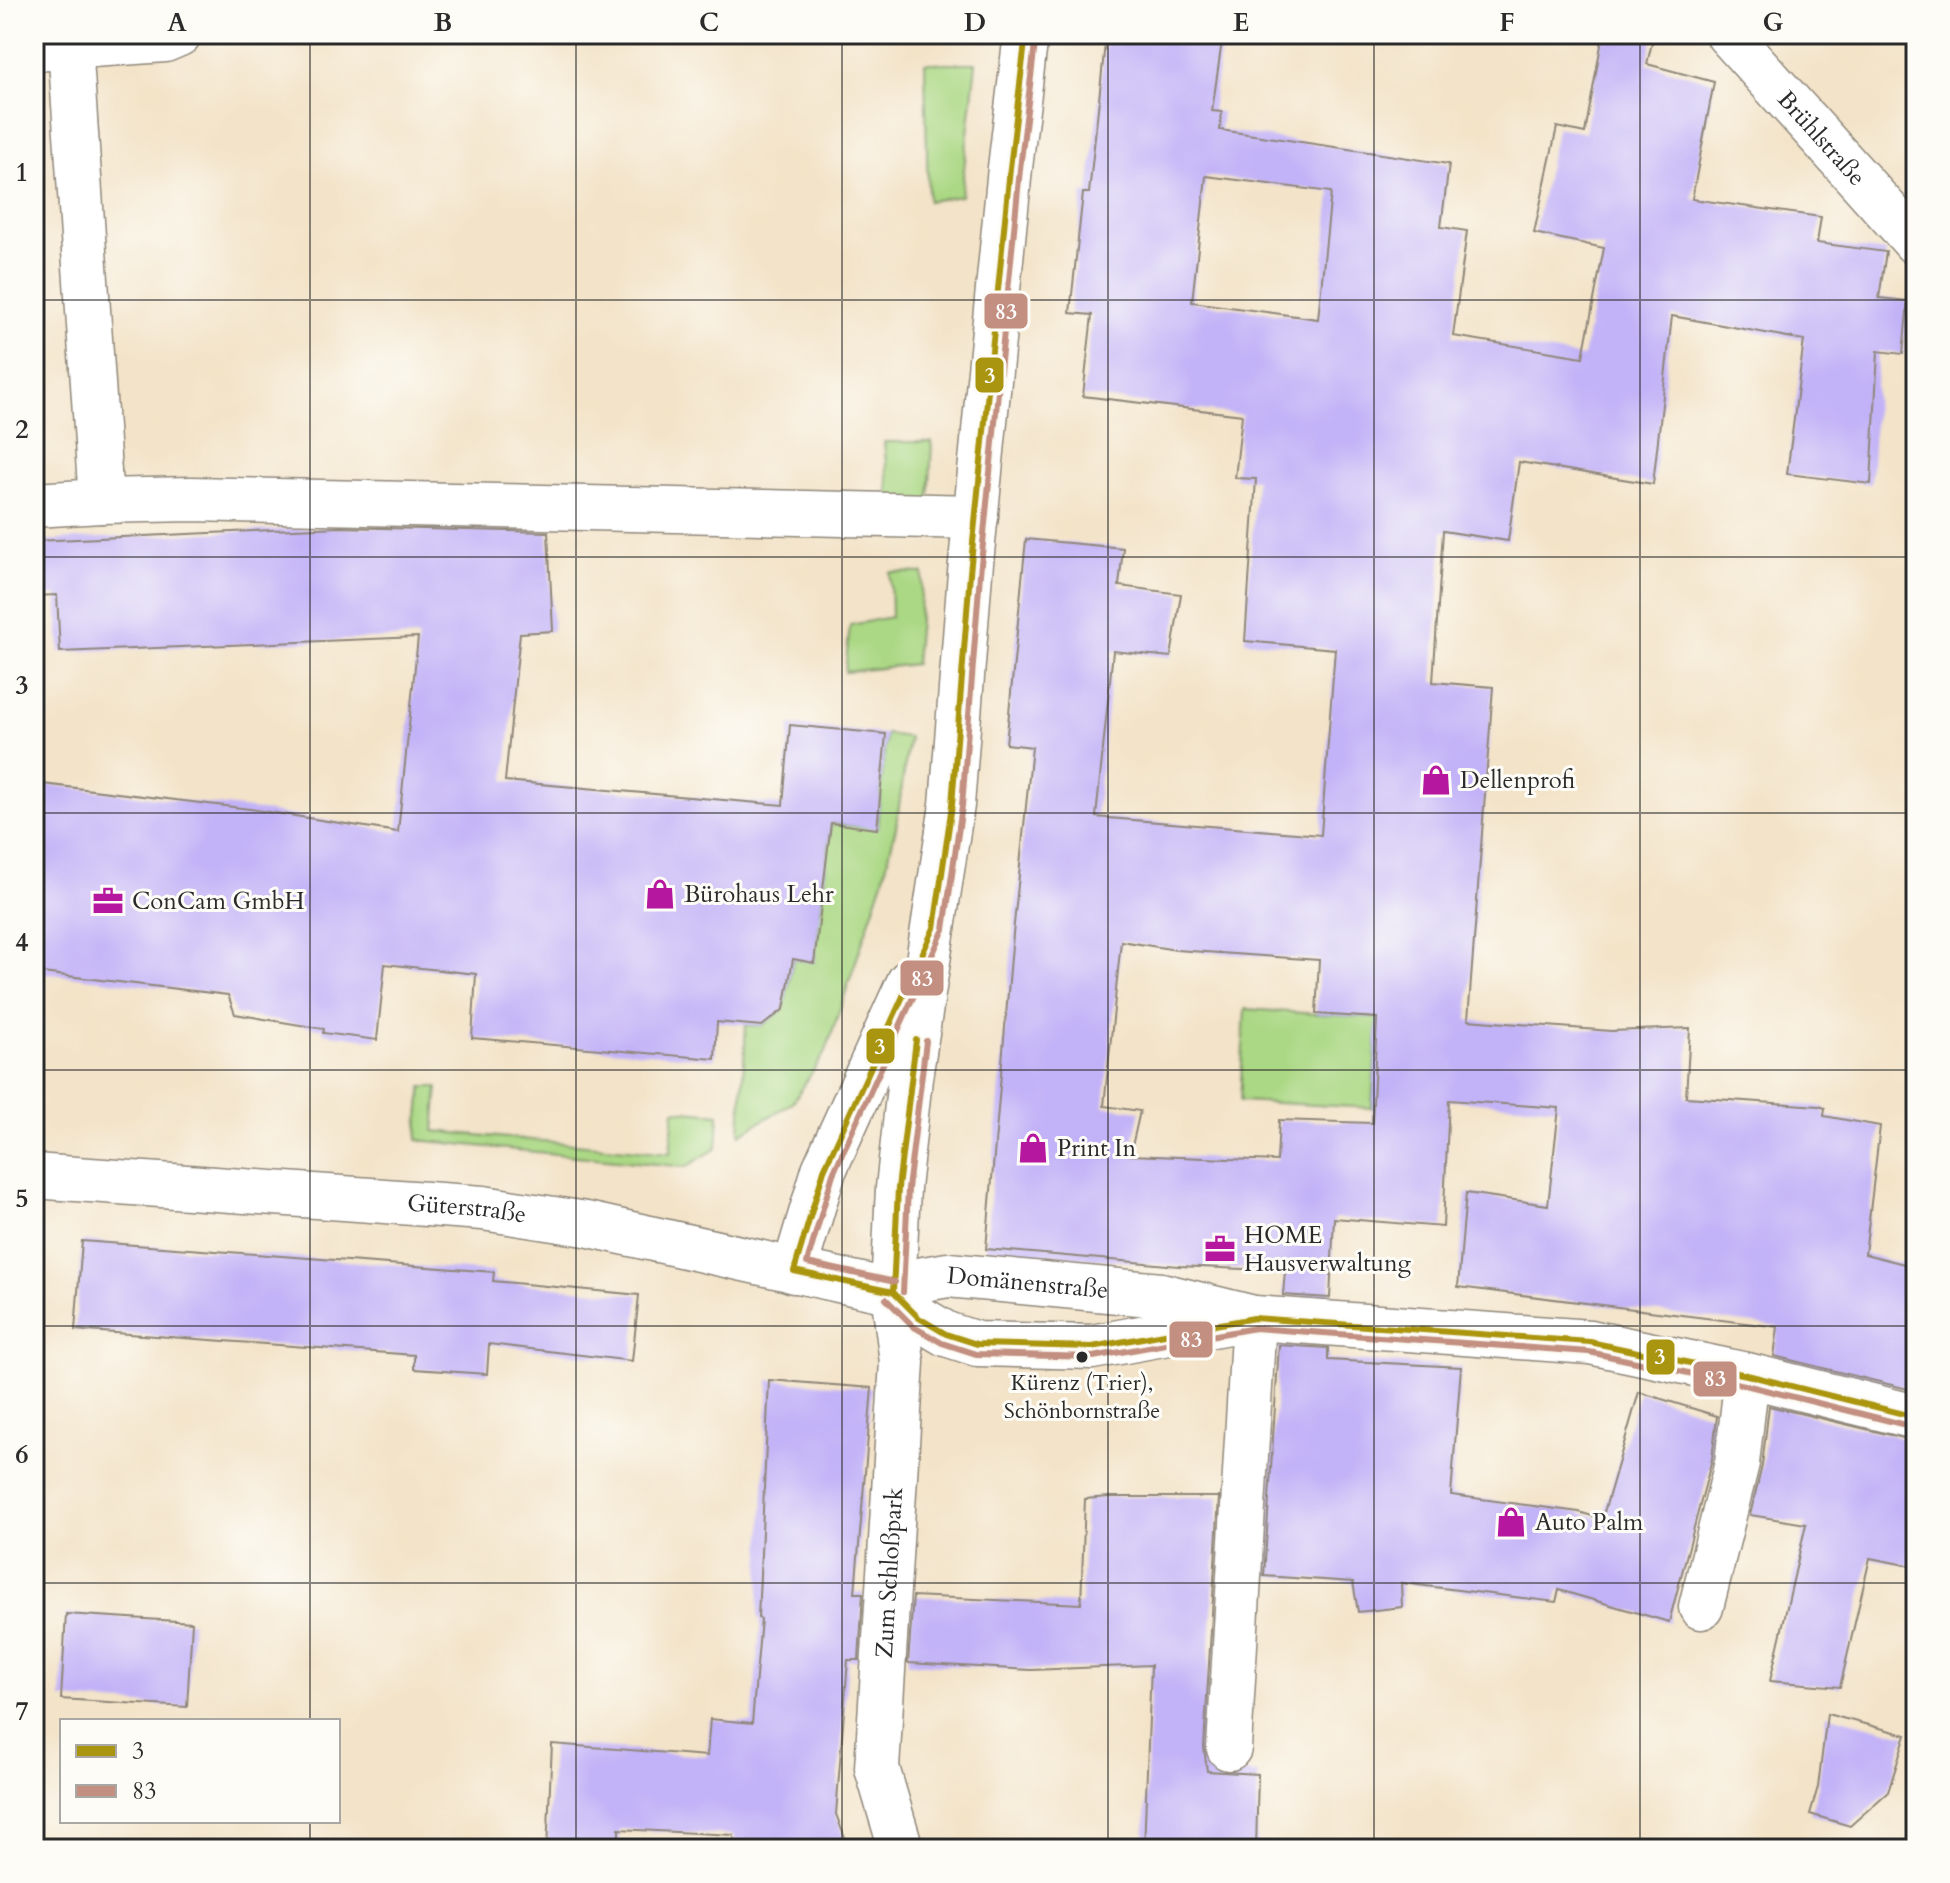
<svg xmlns="http://www.w3.org/2000/svg" width="1950" height="1883" font-family="Cardo,serif">
<rect width="100%" height="100%" fill="#fdfcf7"/>
<filter id="ink" filterUnits="userSpaceOnUse"><feTurbulence type="fractalNoise" baseFrequency=".0125" numOctaves="2"/><feDisplacementMap in="SourceGraphic" scale="16" xChannelSelector="R" yChannelSelector="G"/><feConvolveMatrix kernelMatrix="1 2 1 2 8 2 1 2 1" color-interpolation-filters="sRGB"/></filter>
<filter id="wash" filterUnits="userSpaceOnUse"><feTurbulence type="fractalNoise" baseFrequency=".006" numOctaves="4" result="noise"/><feDisplacementMap in="SourceGraphic" scale="32" xChannelSelector="R" yChannelSelector="G"/><feGaussianBlur stdDeviation="1.8" result="paint"/><feColorMatrix in="noise" values="0 0 0 0 0 0 0 0 0 0 0 0 0 0 0 0 0 1.4 0 .05"/><feComposite in="paint" operator="in"/></filter>
<g filter="url(#wash)">
<rect width="100%" height="100%" fill="#f3e3c8"/>
<g fill="#abd884" stroke="#6b8258" stroke-width="2">
<path d="M925,63H976L961,196L928,201Z"/>
<path d="M884,442H932L929,503L890,501Z"/>
<path d="M890,572L923,573L915,664L845,672L850,625L891,617Z"/>
<path d="M886,734L909,737L896,827L883,880L826,1051L792,1103L740,1134L746,1025L762,1026L784,1009L793,959L814,962L831,824L877,828Z"/>
<path d="M1245,1009L1378,1018L1372,1108L1240,1101Z"/>
<path d="M422,1087H438L434,1131L670,1153L674,1110L719,1114L717,1148L686,1167L417,1140Z"/>
</g>
<g id="blocks">
<g fill="#c2b2f7" fill-rule="evenodd">
<path d="M1106,34H1223L1212,111L1222,112L1220,130L1449,164L1441,227L1467,231L1453,336L1583,357L1604,248L1534,233L1557,127L1585,133L1603,34H1654L1647,64L1714,82L1692,199L1821,217L1817,243L1886,252L1879,298L1908,301L1903,354L1878,351L1871,484L1787,474L1804,340L1672,316L1653,484L1519,462L1508,541L1443,531L1433,682L1493,687L1468,1020L1611,1031L1690,1028L1686,1097L1819,1106L1825,1108L1824,1116L1880,1126L1865,1254L1916,1267V1391L1774,1356L1778,1327L1458,1287L1466,1193L1548,1205L1559,1108L1449,1100L1443,1227L1334,1218L1330,1298L1283,1295L1285,1271L1179,1266L986,1249L1013,934L1032,747L1006,744L1026,539L1123,548L1119,586L1181,594L1171,657L1113,651L1096,817L1321,835L1335,649L1245,641L1256,479L1235,478L1242,415L1083,396L1092,315L1070,313L1083,193H1089ZM1206,176L1331,192L1318,319L1192,302ZM1121,941L1176,950L1319,960L1316,1014L1377,1018L1372,1123L1279,1120L1277,1161L1130,1155L1140,1111L1104,1106Z"/>
<path d="M339,527L548,532L553,631L520,633L505,781L783,805L790,725L886,734L877,829L831,823L814,963L793,959L784,1009L762,1026L717,1022L715,1059L472,1038L476,974L385,964L377,1040L323,1033L324,1029L235,1014L228,995L34,972V783L250,809L398,832L418,637L60,652L57,595L34,596V541Z"/>
<path d="M82,1241L494,1272L493,1281L639,1295L632,1361L489,1344L487,1374L414,1369V1355L75,1330Z"/>
<path d="M1279,1345L1328,1348V1360L1461,1367L1451,1495L1579,1512L1602,1519L1639,1392L1717,1416L1712,1459L1669,1622L1559,1590L1556,1602L1401,1583L1402,1607L1358,1612L1353,1582L1264,1576Z"/>
<path d="M769,1380L872,1388L855,1593H863L859,1660H848L836,1814L849,1849H739L733,1835L619,1829V1849H547L552,1744L707,1756L710,1719L752,1723L761,1619L758,1618Z"/>
<path d="M1769,1406L1916,1441V1567L1870,1558L1840,1687L1770,1681L1806,1524L1750,1515L1762,1466Z"/>
<path d="M1109,1497H1219L1204,1747L1207,1771L1258,1774L1256,1849H1144L1151,1665L1031,1670L908,1663L913,1596L1081,1604L1085,1499Z"/>
<path d="M66,1614L192,1622L187,1707L61,1699Z"/>
<path d="M1827,1714L1906,1735L1888,1792L1850,1826L1810,1814L1818,1787Z"/>
</g>
</g>
</g>
<g filter="url(#ink)">
<use href="#blocks" fill-opacity="0" stroke="#8f877a" stroke-width="2"/>
<g fill="none" stroke-linecap="round" stroke-linejoin="round">
<g stroke="#8f877a" stroke-width="47">
<g id="minor">
<path id="s1" d="M1728,34L1916,243"/>
<path d="M70,45L101,501L192,499L976,517"/>
<path d="M34,49L165,40L179,34"/>
<path d="M34,505L101,501"/>
<path id="s2" d="M34,1176L483,1208L586,1224L893,1292"/>
<path d="M794,1271L824,1170L909,982"/>
<path id="s3" d="M893,1292L924,1279L948,1275L1161,1295L1254,1318L1590,1342L1747,1375L1916,1417"/>
<path d="M893,1292L919,1318L946,1334L977,1344L1092,1347L1239,1320"/>
<path d="M1701,1607L1737,1463L1747,1375"/>
<path d="M1229,1748L1254,1318"/>
<path id="s4" d="M901,1849L877,1768L902,1362L893,1292L898,1188L910,1078L952,805L970,573L1010,168L1026,34"/>
</g>
</g>
<use href="#minor" stroke="#fff" stroke-width="44"/>
<g stroke="#fdfcf7" stroke-width="12">
<g id="bus-1">
<path d="M893,1292L794,1271L824,1170L934,928L952,805L970,573L1010,168L1026,34"/>
<path d="M893,1292L898,1188L916,1040"/>
<path d="M893,1292L919,1318L946,1334L977,1344L1092,1347L1254,1318L1590,1342L1747,1375L1916,1417"/>
</g>
</g>
<g stroke="#fdfcf7" stroke-width="12">
<g id="bus-2">
<path d="M895,1282L807,1263L833,1174L944,929L962,806L980,574L1020,169L1036,35"/>
<path d="M903,1292L908,1189L926,1041"/>
<path d="M886,1299L914,1327L942,1343L976,1354L1093,1357L1255,1328L1589,1352L1745,1385L1914,1427"/>
</g>
</g>
<use href="#bus-1" stroke="#aa9511" stroke-width="6"/>
<use href="#bus-2" stroke="#c28f80" stroke-width="6"/>
</g>
</g>
<path fill="none" stroke="#2b2b2b" stroke-width="2" stroke-opacity="0.55" d="M310,34V1721M576,34V1849M842,34V1849M1108,34V1849M1374,34V1849M1640,34V1849M34,300H1916M34,557H1916M34,813H1916M34,1070H1916M34,1326H1916M34,1583H1916M310,1821V1849"/>
<defs>
<g id="shop-bare" transform="scale(2.4)"><path d="M-5-2.5h2.3a2.7 3.5 0 0 1 5.4 0H5L5.5 6h-11ZM-1.5-2.5h3a1.5 2.3 0 0 0-3 0Z" fill="#b5179e" stroke="#fdfcf7" stroke-width="2.5" paint-order="stroke"/></g>
<g id="office-bare" transform="scale(2.4)"><path d="M-6-3h4V-5.5h4V-3h4V5H-6ZM-1-4.5V-3h2v-1.5ZM-6 0V1H6V0Z" fill="#b5179e" stroke="#fdfcf7" stroke-width="2.5" paint-order="stroke"/></g>
</defs>
<g fill-rule="evenodd">
<use href="#shop-bare" x="1436" y="780"/>
<use href="#shop-bare" x="660" y="894"/>
<use href="#office-bare" x="108" y="901"/>
<use href="#shop-bare" x="1033" y="1148"/>
<use href="#office-bare" x="1220" y="1249"/>
<use href="#shop-bare" x="1511" y="1522"/>
</g>
<circle fill="#2b2b2b" stroke="#fdfcf7" stroke-width="3" cx="1082" cy="1357" r="7"/>
<g text-anchor="middle" stroke-width="6" stroke-linejoin="round" paint-order="stroke">
<g font-size="22" fill="#2b2b2b" stroke="#fdfcf7">
<text x="1082" y="1390">Kürenz (Trier),<tspan x="1082" dy="28">Schönbornstraße</tspan></text>
</g>
<g font-size="24" fill="#2b2b2b" stroke="#fdfcf7">
<text dy="8" stroke="none"><textPath href="#s1" startOffset="140">Brühlstraße</textPath></text>
<text dy="8" stroke="none"><textPath href="#s2" startOffset="434">Güterstraße</textPath></text>
<text dy="8" stroke="none"><textPath href="#s3" startOffset="138">Domänenstraße</textPath></text>
<text dy="8" stroke="none"><textPath href="#s4" startOffset="280">Zum Schloßpark</textPath></text>
</g>
<g font-size="24" fill="#2b2b2b" stroke="#fdfcf7" text-anchor="start">
<text x="1460" y="788">Dellenprofi</text>
<text x="684" y="902">Bürohaus Lehr</text>
<text x="132" y="909">ConCam GmbH</text>
<text x="1057" y="1156">Print In</text>
<text x="1244" y="1243">HOME<tspan x="1244" dy="28">Hausverwaltung</tspan></text>
<text x="1535" y="1530">Auto Palm</text>
</g>
</g>
<g stroke="#fdfcf7" stroke-width="3">
<rect x="983" y="292" width="46" height="38" rx="8" fill="#c28f80"/>
<rect x="974" y="356" width="31" height="38" rx="8" fill="#aa9511"/>
<rect x="899" y="959" width="46" height="38" rx="8" fill="#c28f80"/>
<rect x="865" y="1027" width="31" height="38" rx="8" fill="#aa9511"/>
<rect x="1168" y="1320" width="46" height="39" rx="8" fill="#c28f80"/>
<rect x="1645" y="1338" width="31" height="38" rx="8" fill="#aa9511"/>
<rect x="1692" y="1360" width="46" height="38" rx="8" fill="#c28f80"/>
</g>
<g font-size="22" text-anchor="middle" font-weight="bold" fill="#fff">
<text x="1006" y="319">83</text>
<text x="990" y="383">3</text>
<text x="922" y="986">83</text>
<text x="880" y="1054">3</text>
<text x="1191" y="1347">83</text>
<text x="1660" y="1364">3</text>
<text x="1715" y="1386">83</text>
</g>
<rect width="1950" height="1883" fill="none" stroke="#fdfcf7" stroke-width="88"/>
<rect x="60" y="1719" width="280" height="104" fill="#fdfcf7" stroke="#a9a8a5" stroke-width="2"/>
<rect x="76" y="1745" width="40" height="12" fill="#aa9511" stroke="#a9a8a5" stroke-width="2"/>
<text x="132" y="1759" font-size="24" fill="#2b2b2b">3</text>
<rect x="76" y="1785" width="40" height="12" fill="#c28f80" stroke="#a9a8a5" stroke-width="2"/>
<text x="132" y="1799" font-size="24" fill="#2b2b2b">83</text>
<rect x="44" y="44" width="1862" height="1795" fill="none" stroke="#2b2b2b" stroke-width="3"/>
<g font-size="26" text-anchor="middle" font-weight="bold" fill="#2b2b2b">
<text x="177" y="31">A</text>
<text x="443" y="31">B</text>
<text x="709" y="31">C</text>
<text x="975" y="31">D</text>
<text x="1241" y="31">E</text>
<text x="1507" y="31">F</text>
<text x="1773" y="31">G</text>
<text x="22" y="181">1</text>
<text x="22" y="438">2</text>
<text x="22" y="694">3</text>
<text x="22" y="951">4</text>
<text x="22" y="1207">5</text>
<text x="22" y="1463">6</text>
<text x="22" y="1720">7</text>
</g>
</svg>
